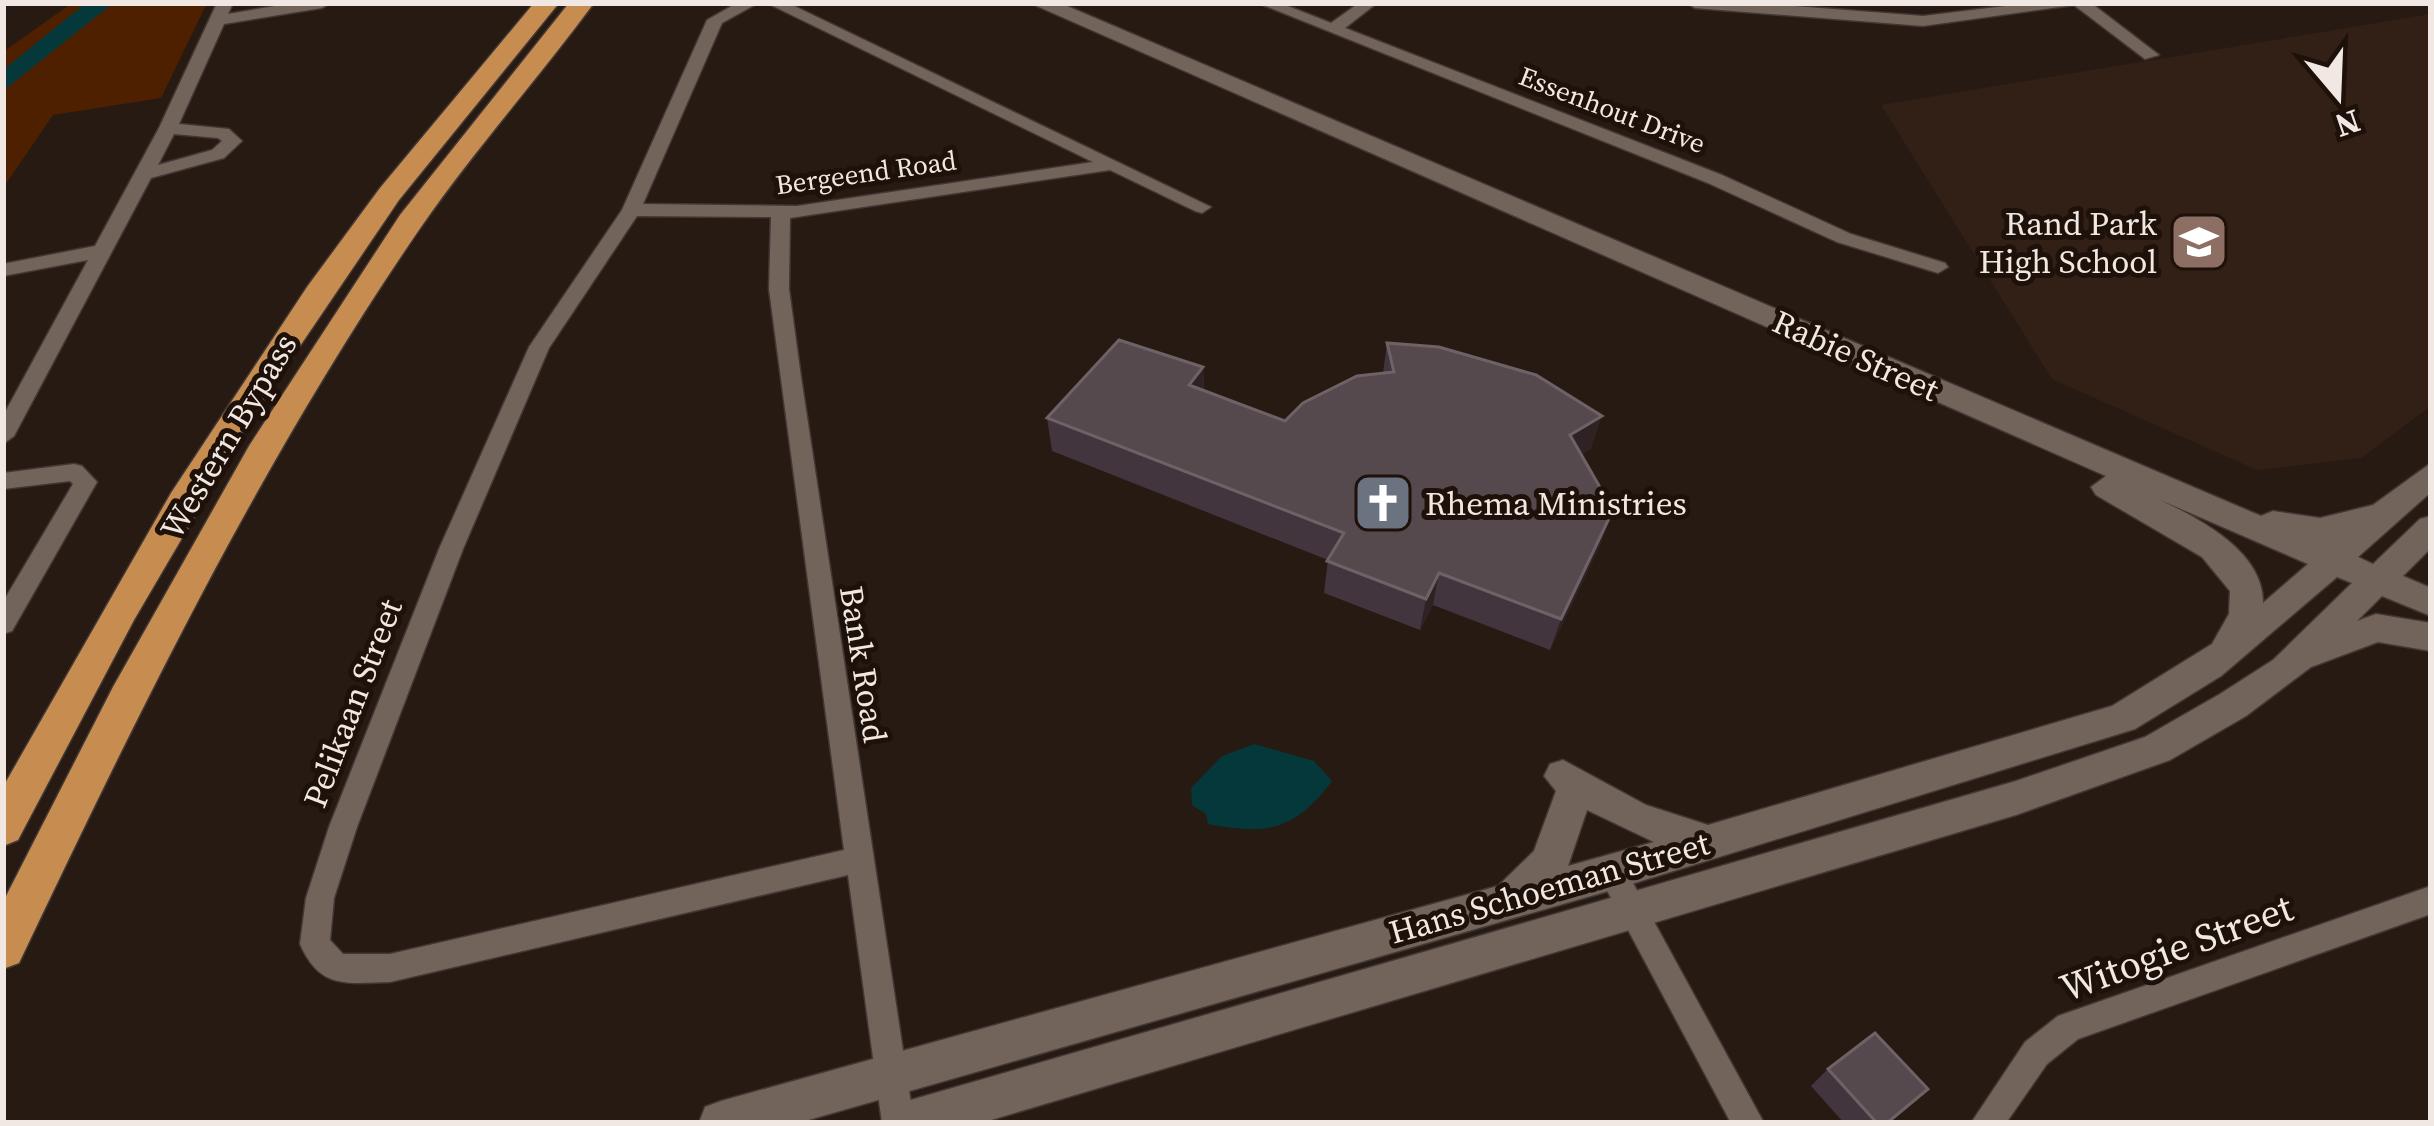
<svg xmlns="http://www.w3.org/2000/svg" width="2434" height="1126" font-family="'Source Serif 4',serif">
<rect width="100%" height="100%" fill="#271a13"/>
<path fill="#322016" d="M2431,14V406L2361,458L2257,470L2052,379L1881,105Z"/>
<path fill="#4f2000" d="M72,3H207L161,98L53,115L3,188V52Z"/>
<path fill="#05383b" d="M1254,744L1314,761L1332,781C1296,829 1268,836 1208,824L1206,814L1192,805L1191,788L1222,756Z"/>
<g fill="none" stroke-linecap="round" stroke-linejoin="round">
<path fill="#05383b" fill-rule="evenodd" d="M86,3H113L3,91V70Z"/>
<g stroke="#413734" stroke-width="3">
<g id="street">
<path d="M217,3H233L228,14L293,3H330L322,8L224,24L179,124L229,129L242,141L224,158L151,178L14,436L3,444V416L88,260L3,276V264L95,246L159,128ZM174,134L218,138L222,141L212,150L158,165Z"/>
<path d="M737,3H758L722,23L643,204L797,206L1093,162L767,3H788L1211,207L1202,213L1195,211L1110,170L790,218L789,289L801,377L914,1123H882L848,875L390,982C347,983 320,990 300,944L306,898L329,827L439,549L529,347L622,210L707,20ZM637,216L771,217L769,289L844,850L390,954H343L330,940L334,898L357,827L463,549L549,348Z"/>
<path d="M1258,3H1280L1331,23L1359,3H1377L1345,28L1722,175L1851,234L1945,263L1948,267L1938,273L1837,242L1708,183Z"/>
<path d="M1687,3H1755L1923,16L2030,3H2091L2159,55L2145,59L2074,5L1923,26L1695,8Z"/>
<path d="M74,464L82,466L97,482L12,631L3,634V602L73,484L70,481L3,489V473Z"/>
<path d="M1612,859L1622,863L1764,1123H1731L1602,881L1598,872L1602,863Z"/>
<path d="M2431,886V914L2078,1039L2047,1064L2006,1123H1971L2025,1042L2058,1016Z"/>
</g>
</g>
<g stroke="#413734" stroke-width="3">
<path id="secondary" d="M1030,3H1060L2261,516L2273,511L2320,518L2373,505L2431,463V492L2358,557L2373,564L2420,519L2431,516V548L2403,576L2431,588V616L2382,596L2357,621L2376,614L2431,623V651L2378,642L2311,667L2246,716L2170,760L2016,815L981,1123H885L891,1107L907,1101L2016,781L2145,737L2220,694L2273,660L2352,583L2337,577L2221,676L2135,729L1612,890L798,1123H699L705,1107L721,1101L1498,886L1534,851L1556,791L1544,776L1550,764L1563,760L1646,805L1708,825L2112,706L2212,644L2229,614L2230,591L2202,557L2096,495L2091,487L2106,476ZM2158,499L2308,564L2263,603C2264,551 2198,518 2158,499ZM1587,810L1654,842L1568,866Z"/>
</g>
<g stroke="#413734" stroke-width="3">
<g id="highway">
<path d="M534,3H559L399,200L260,405L134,620L18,840L3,846V787L171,493L307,287L380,188Z"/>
<path d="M569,3H594C538,79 475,149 421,227C262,458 139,711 19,963L3,969V902L113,687L249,446L400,215Z"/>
</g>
</g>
<use href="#street" fill="#73645b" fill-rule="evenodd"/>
<use href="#secondary" fill="#73645b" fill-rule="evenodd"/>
<use href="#highway" fill="#c78c50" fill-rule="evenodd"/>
</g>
<g fill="#42353d">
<path d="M1387,343L1591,449L1581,455L1601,543L1550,650L1433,605L1420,630L1324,593L1328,560L1052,451L1047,418L1203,367L1204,391L1285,421L1383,373Z"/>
<path d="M1828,1069L1887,1123H1844L1811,1086Z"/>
</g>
<g fill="#2f2224">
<path d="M1203,367L1204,400L1189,385Z"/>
<path d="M1602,416L1591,449L1560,468L1570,435Z"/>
<path d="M1613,510L1601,543L1550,650L1561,619Z"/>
<path d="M1439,573L1433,605L1420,630L1426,599Z"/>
</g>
<g fill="#55494e" stroke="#6d6266" stroke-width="3">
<path d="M1119,340L1203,367L1189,385L1285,421L1303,403L1357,376L1394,372L1387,343L1439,347L1536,375L1602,416L1570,435L1613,510L1561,619L1439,573L1426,599L1327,561L1344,533L1047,418Z"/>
<path d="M1875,1033L1928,1089L1887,1123H1877L1828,1069Z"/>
</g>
<defs>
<g id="school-square" transform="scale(3)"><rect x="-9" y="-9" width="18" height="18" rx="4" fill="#8d6e63" stroke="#1d110a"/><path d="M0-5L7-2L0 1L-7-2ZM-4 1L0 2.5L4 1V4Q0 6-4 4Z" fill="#fff"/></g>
<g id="church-square" transform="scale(3)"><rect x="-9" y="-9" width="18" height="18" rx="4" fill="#6b7280" stroke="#1d110a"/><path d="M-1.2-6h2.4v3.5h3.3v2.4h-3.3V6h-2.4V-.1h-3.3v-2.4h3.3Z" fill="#fff"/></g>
</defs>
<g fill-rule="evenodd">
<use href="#school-square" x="2199" y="242"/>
<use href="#church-square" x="1383" y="503"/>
</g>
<g text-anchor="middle" stroke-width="10" stroke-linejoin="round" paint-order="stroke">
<g font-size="27" fill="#f1e8e3" stroke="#1d110a">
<text transform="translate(1612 110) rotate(21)" y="9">Essenhout Drive</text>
<text transform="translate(866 173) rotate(-8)" y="9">Bergeend Road</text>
</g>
<g font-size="33" fill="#f1e8e3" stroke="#1d110a" text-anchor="end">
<text x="2157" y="235">Rand Park<tspan x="2157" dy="38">High School</tspan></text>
<text x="1425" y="515" text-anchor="start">Rhema Ministries</text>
</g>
<g font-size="33" fill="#f1e8e3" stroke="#1d110a">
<text transform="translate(1856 355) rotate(24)" y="12">Rabie Street</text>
<text transform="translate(228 436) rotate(-59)" y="12">Western Bypass</text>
<text transform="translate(864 664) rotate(81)" y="12">Bank Road</text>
<text transform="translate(352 703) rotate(-69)" y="12">Pelikaan Street</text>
<text transform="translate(1549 887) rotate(-16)" y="12">Hans Schoeman Street</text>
</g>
<g font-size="39" fill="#f1e8e3" stroke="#1d110a">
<text transform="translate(2176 947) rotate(-20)" y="14">Witogie Street</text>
</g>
</g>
<rect width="2434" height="1126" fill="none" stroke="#f1e8e3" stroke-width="12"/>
<g transform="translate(2338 96) rotate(161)" stroke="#1d110a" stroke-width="9" paint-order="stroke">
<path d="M0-9L21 45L0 30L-21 45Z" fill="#f1e8e3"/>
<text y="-18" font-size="33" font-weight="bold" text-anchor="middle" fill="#f1e8e3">N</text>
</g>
</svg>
